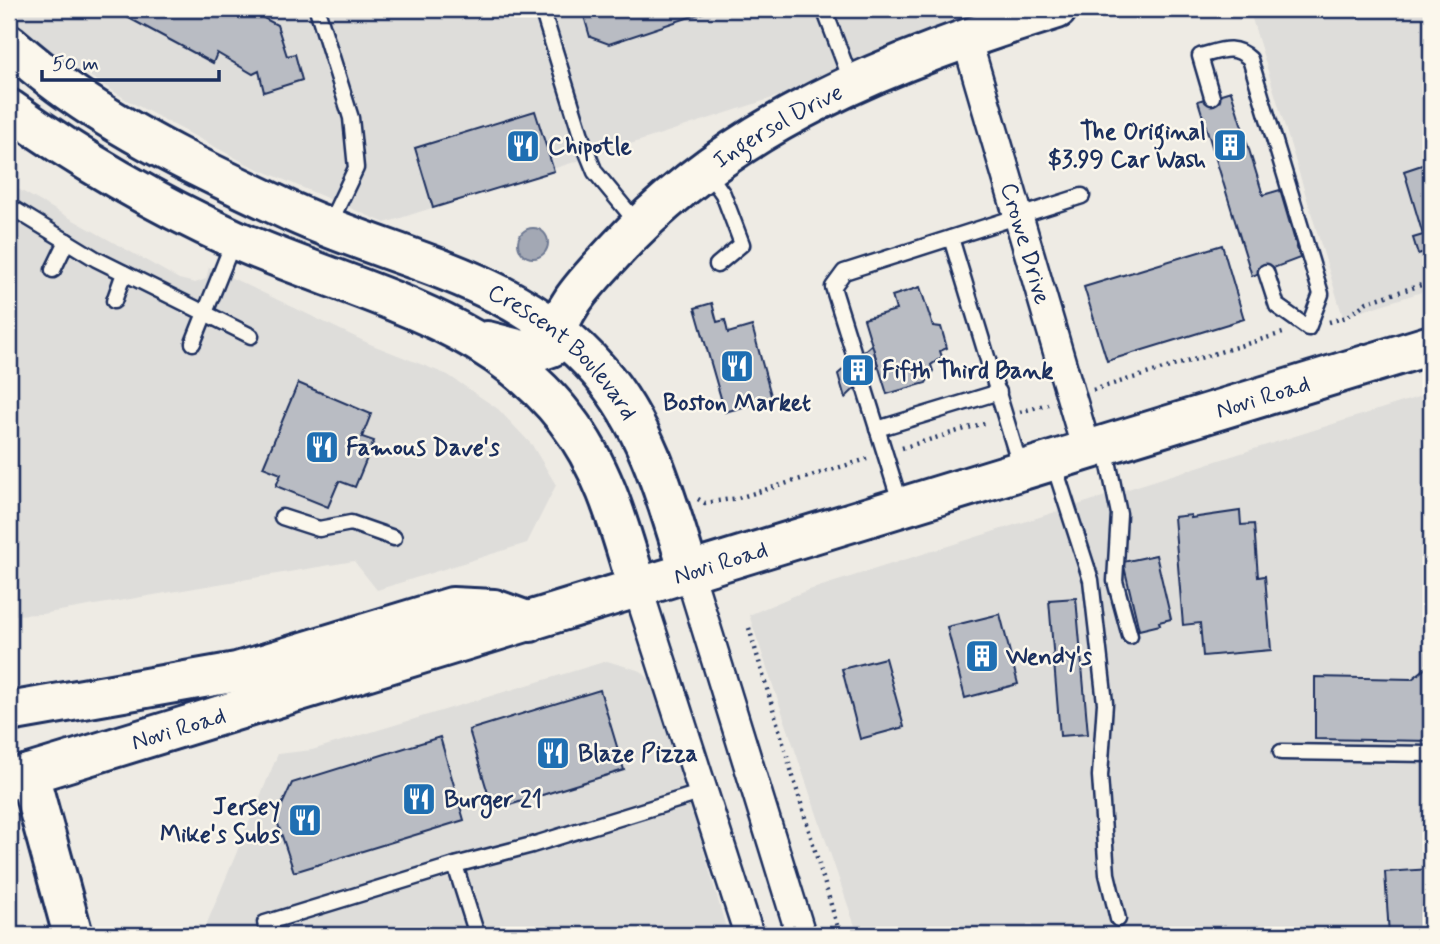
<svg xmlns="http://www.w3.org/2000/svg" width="1440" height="944" font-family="Mynerve,sans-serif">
<rect width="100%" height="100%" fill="#eeebe4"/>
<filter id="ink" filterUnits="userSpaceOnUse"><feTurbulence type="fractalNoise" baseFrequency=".0143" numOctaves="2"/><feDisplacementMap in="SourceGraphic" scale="14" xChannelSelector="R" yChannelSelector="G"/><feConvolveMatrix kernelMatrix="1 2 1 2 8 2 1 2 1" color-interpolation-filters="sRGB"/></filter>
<g filter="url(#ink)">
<g fill="#deddda">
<path d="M9,9H1049L385,223L247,164L127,100L9,24Z"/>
<path d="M1249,9H1431V289L1343,317Z"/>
<path d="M9,184L179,279L195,283L206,279L209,267L370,344L448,375L498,409L532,445L556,485L527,543L377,590L354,561L42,614L9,615Z"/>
<path d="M1431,393V935H858L749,615L803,592Z"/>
<path d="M607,661L641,671L657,687L728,935H202L278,754L312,750Z"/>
</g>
<circle fill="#a3a8b4" stroke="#6d7892" stroke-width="2" cx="533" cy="243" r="15"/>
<g fill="#b9bcc3" stroke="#1b2f5e" stroke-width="2">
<path d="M112,9H254L252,12L277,25L287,56L295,54L302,80L264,92L259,71L253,74L217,53L213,63Z"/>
<path d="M582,9H714L609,44L590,37Z"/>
<path d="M1231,91L1263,195L1280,190L1300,258L1252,276L1198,101Z"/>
<path d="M535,111L554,171L433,208L415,148Z"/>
<path d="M1431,162V255L1428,251L1418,254L1413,238L1423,235L1404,171Z"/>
<path d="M1222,245L1244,319L1107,361L1084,287Z"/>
<path d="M920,287L933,326L941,327L947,348L940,351L942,357L931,365L933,371L926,383L887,394L864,319L896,310L892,296Z"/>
<path d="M712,303L717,322L725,320L728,333L752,326L772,399L725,412L695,308Z"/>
<path d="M872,344L878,366L845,398L838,374Z"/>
<path d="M298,383L371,414L362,437L374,441L355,487L339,481L328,507L276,486L281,474L263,467Z"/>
<path d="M1240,511L1241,525L1254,524L1258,577L1265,576L1271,650L1203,656L1200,623L1183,625L1174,517L1191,515V518Z"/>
<path d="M1429,538L1431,741L1315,739V677L1412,679L1427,667Z"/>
<path d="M1156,555L1171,619L1159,622L1160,625L1139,630L1123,562Z"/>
<path d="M1076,598L1088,734L1060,736L1049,600Z"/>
<path d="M1000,614L1018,684L965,698L947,627Z"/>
<path d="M885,658L904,727L860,739L842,669Z"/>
<path d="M600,690L624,770L493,810L469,730Z"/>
<path d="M440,737L464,820L294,872L276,818L292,783Z"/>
<path d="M1431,869V935H1389L1385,872Z"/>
</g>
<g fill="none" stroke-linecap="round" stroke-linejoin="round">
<g stroke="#1b2f5e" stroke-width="19">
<g id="lane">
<path d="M317,9L351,118L356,168L329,225"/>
<path d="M542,9L584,145L595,172L638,224"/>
<path d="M824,9L852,83"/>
<path d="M1212,97L1200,56C1220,51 1233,43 1250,59L1321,294L1308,328L1277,306L1266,272"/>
<path d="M706,170L723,194L742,244L717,265"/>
<path d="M9,206L96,259L251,336"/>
<path d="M951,238L1021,469"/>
<path d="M53,270L67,241"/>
<path d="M114,301L124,273"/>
<path d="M193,343L234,240"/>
<path d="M877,429L999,392"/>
<path d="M1105,446L1119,514L1115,581L1130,636"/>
<path d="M1053,462L1091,580L1105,703L1100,776L1107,874L1118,919"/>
<path d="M901,505L833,287L844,272L1082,196"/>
<path d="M282,517L319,529L351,523L394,538"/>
<path d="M1281,752L1431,754"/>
<path d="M455,865L532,845L703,792"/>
<path d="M269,935L265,923L455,865L477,935"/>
</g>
</g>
<g stroke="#1b2f5e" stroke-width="33">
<g id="street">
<path id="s1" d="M966,37L1087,451"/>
<path d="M689,572L801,935"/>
<path d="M638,589L749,935"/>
</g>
</g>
<g stroke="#1b2f5e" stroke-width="44">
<g id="secondary">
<path id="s2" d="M9,44C29,61 49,78 71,93C139,141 219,178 294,213C402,262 518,277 599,371C649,429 667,501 689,572"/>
<path d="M9,109C79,159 155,203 234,239C347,290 487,315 566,419C605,469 620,529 638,589"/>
<path id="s3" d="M487,341L534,353L551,347C564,303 585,284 615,251C734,121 893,60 1057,9"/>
<path id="s4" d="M9,780L1431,345"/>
</g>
</g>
<g stroke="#1b2f5e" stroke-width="44">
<g id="highway">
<path d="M9,712L237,672L452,607L494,609L530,622"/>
<path d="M29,774L73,935"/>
</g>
</g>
<g stroke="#1b2f5e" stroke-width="4.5" stroke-dasharray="2 5" stroke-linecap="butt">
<path d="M1329,322L1347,317L1367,302L1431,282"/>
<path d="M1093,390L1283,333"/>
<path d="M1020,412L1048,404"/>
<path d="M902,448L988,422"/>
<path d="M698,499L705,503L738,498L867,459"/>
<path d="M749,628L840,935"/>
</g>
<use href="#lane" stroke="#fbf7ec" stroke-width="14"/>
<use href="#street" stroke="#fbf7ec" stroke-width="28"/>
<use href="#secondary" stroke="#fbf7ec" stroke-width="38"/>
<use href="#highway" stroke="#fbf7ec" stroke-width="38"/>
</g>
</g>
<defs>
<g id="building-square" transform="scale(1.75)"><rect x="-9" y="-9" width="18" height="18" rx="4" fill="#1f6fb2" stroke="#fbf7ec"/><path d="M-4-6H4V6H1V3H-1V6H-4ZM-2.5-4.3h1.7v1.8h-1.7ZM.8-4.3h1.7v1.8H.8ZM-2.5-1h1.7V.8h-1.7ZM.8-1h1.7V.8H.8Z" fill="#fff"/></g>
<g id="restaurant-square" transform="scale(1.75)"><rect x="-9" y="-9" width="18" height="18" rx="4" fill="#1f6fb2" stroke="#fbf7ec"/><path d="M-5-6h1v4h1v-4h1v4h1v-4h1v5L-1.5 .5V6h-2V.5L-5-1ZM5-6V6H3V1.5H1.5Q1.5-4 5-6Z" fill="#fff"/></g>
</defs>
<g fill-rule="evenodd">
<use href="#building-square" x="1230" y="145"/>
<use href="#restaurant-square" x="523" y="146"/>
<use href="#restaurant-square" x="737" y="366"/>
<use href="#building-square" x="858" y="370"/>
<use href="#restaurant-square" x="322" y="447"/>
<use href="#building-square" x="982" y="656"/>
<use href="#restaurant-square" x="553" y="753"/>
<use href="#restaurant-square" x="419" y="799"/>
<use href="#restaurant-square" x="305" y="820"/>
</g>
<g text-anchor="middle" stroke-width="5" stroke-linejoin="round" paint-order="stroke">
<g font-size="24" fill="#1b2f5e" stroke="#fbf7ec">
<text dy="8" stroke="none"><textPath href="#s3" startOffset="390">Ingersol Drive</textPath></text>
<text dy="8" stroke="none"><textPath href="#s1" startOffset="215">Crowe Drive</textPath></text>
<text dy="8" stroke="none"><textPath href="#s2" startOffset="640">Crescent Boulevard</textPath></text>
<text dy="8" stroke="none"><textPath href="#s4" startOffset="1311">Novi Road</textPath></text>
<text dy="8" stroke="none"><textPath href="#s4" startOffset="744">Novi Road</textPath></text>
<text dy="8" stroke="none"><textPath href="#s4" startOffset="177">Novi Road</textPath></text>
</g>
<g font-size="24" font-weight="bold" fill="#1b2f5e" stroke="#fbf7ec" text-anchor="start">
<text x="1206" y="139" text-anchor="end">The Original<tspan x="1206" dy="28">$3.99 Car Wash</tspan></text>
<text x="548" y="154">Chipotle</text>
<text x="882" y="378">Fifth Third Bank</text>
<text x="737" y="410" text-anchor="middle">Boston Market</text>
<text x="346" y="455">Famous Dave's</text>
<text x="1006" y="664">Wendy's</text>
<text x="578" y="761">Blaze Pizza</text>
<text x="444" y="807">Burger 21</text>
<text x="280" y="814" text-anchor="end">Jersey<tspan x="280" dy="28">Mike's Subs</tspan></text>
</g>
</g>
<rect width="1440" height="944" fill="none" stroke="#fbf7ec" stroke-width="35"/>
<rect x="18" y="18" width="1405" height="909" fill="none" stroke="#1b2f5e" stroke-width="2.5" filter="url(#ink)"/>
<path d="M42 70v10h177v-10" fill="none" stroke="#1b2f5e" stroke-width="3.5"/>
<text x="52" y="70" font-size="21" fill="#1b2f5e" stroke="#fbf7ec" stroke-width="5" paint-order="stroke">50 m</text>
</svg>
